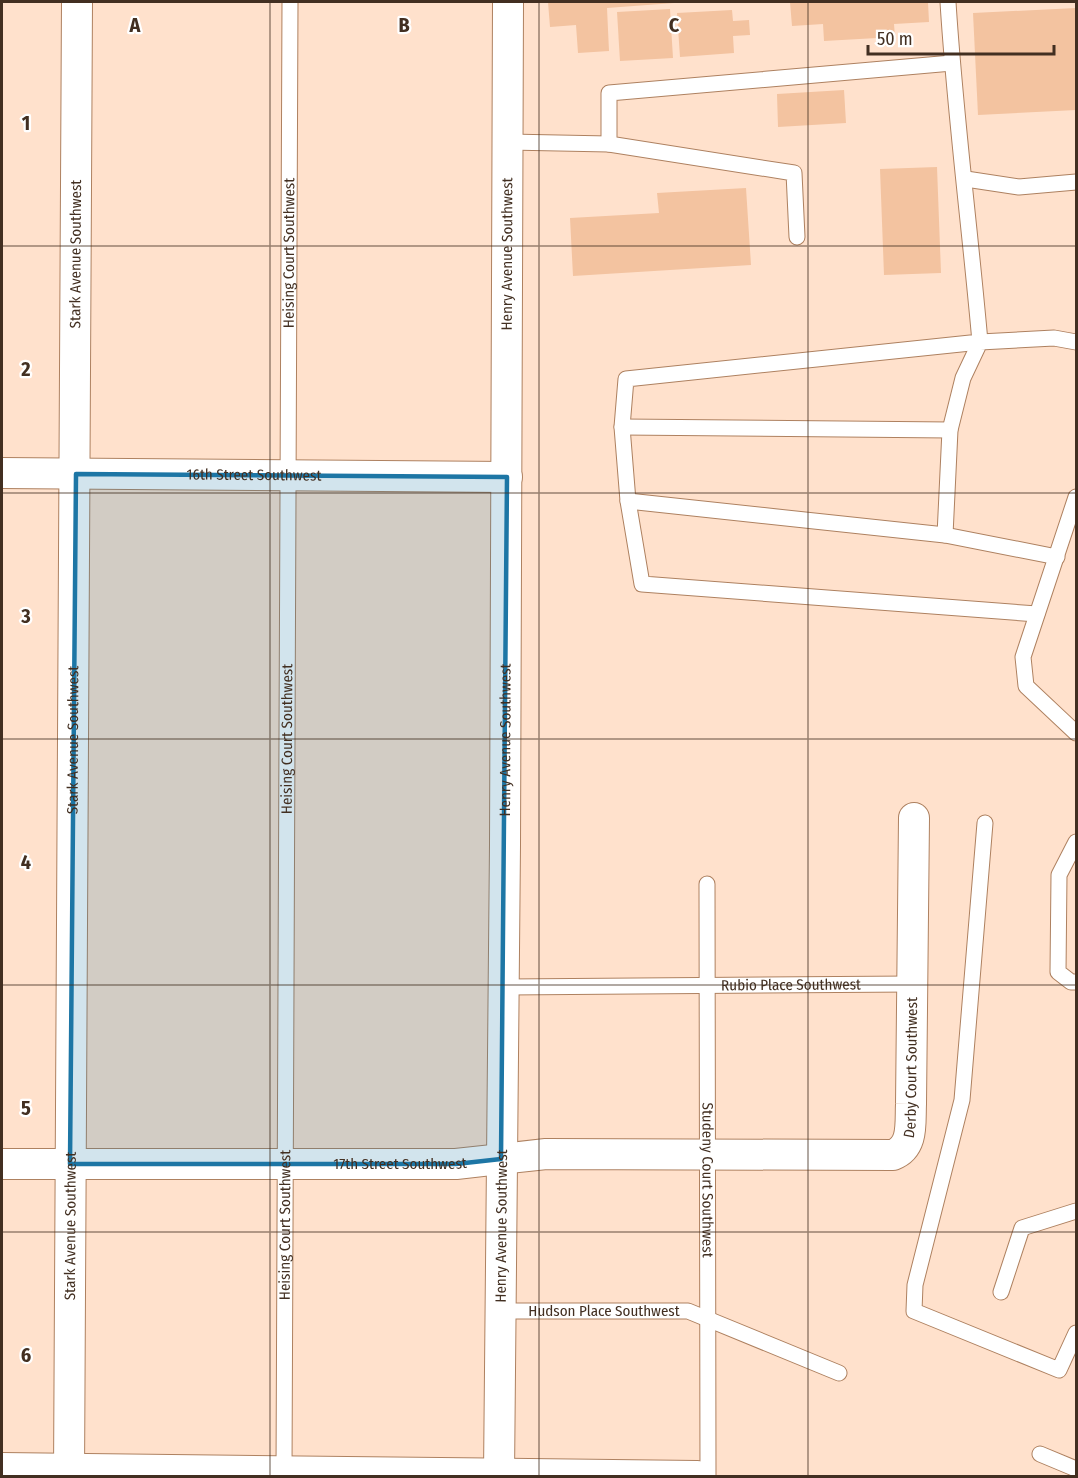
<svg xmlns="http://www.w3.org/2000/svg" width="1078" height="1478" font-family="'Fira Sans Condensed',sans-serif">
<rect width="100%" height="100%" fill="#ffe1cc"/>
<g fill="#f3c3a0">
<path d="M548,2H674V3L607,8L609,51L578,53L576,25L550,27Z"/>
<path d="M790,2H928L929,22L894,24L895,37L824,41L823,24L792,26Z"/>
<path d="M1076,8V110L978,115L973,13Z"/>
<path d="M670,9L673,58L620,61L617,12Z"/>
<path d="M732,10L733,21L749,20L750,35L733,36L734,53L680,57L677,13Z"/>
<path d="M844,90L846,123L778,127L777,94Z"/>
<path d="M937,167L941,273L884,275L880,169Z"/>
<path d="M746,188L751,265L573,276L570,218L659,213L657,193Z"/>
</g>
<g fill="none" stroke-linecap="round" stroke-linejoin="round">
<g stroke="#ae8160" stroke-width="17">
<g id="service">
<path d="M948,2C955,115 970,228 980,342L626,379L622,427L628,501L642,584L1037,614"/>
<path d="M508,142L609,144"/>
<path d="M966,179L1019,187L1076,182"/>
<path d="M797,237L794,173L609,144V93L952,63"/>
<path d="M622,427L950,430"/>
<path d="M1076,497L1023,657L1026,686L1076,733"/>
<path d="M628,501L945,535L1057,557"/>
<path d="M945,535L950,430L963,378L980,342L1054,338L1076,342"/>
<path d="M985,823L962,1100L915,1285L914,1311L1059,1370L1076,1333"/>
<path d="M1076,842L1059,875L1058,972L1071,982H1076"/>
<path id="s1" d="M707,884L708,1476"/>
<path id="s2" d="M503,987L913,984"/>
<path d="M1001,1292L1022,1228L1076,1211"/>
<path id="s3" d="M500,1311H688L839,1373"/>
<path d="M1040,1454L1076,1469"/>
<path id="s4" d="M284,1474L290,2"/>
</g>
</g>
<g stroke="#ae8160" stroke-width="32">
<g id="minor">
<path id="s5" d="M2,473L507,477"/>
<path id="s6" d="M2,1164H456L546,1154L893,1155C914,1147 910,1123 911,1104L914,818"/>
<path d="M2,1468L697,1476"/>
<path id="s7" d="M69,1476L77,2"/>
<path id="s8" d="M499,1476L505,845L508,2"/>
</g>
</g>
<use href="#service" stroke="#fff" stroke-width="15"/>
<use href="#minor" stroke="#fff" stroke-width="30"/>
</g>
<path fill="#1d76a5" fill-opacity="0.2" stroke="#1d76a5" stroke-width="4.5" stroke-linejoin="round" d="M76,474L507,477L501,1159L456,1164H70Z"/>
<path fill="none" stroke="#422f21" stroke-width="1.5" stroke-opacity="0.55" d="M270,2V1476M539,2V1476M808,2V1476M2,246H1076M2,493H1076M2,739H1076M2,985H1076M2,1232H1076"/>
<g text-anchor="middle" stroke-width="4.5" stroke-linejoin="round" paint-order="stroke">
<g font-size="15" fill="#422f21" stroke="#fff">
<text dy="5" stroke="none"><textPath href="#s7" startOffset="1222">Stark Avenue Southwest</textPath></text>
<text dy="5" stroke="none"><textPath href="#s4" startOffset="1221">Heising Court Southwest</textPath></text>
<text dy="5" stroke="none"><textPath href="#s8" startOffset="1222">Henry Avenue Southwest</textPath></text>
<text dy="5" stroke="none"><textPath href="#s5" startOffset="252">16th Street Southwest</textPath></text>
<text dy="5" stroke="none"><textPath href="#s7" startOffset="736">Stark Avenue Southwest</textPath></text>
<text dy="5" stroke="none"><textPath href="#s4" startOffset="735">Heising Court Southwest</textPath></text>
<text dy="5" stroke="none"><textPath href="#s8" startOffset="736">Henry Avenue Southwest</textPath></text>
<text dy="5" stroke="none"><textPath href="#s2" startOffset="288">Rubio Place Southwest</textPath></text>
<text dy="5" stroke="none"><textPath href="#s6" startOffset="986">Derby Court Southwest</textPath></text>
<text dy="5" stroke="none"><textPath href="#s6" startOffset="398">17th Street Southwest</textPath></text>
<text dy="5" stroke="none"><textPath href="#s1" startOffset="296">Studeny Court Southwest</textPath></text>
<text dy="5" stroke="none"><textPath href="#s7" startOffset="250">Stark Avenue Southwest</textPath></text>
<text dy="5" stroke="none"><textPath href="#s4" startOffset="249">Heising Court Southwest</textPath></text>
<text dy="5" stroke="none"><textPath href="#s8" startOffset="250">Henry Avenue Southwest</textPath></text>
<text dy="5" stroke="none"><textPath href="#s3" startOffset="104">Hudson Place Southwest</textPath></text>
</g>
</g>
<g font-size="20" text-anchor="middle" font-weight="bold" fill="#422f21" stroke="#fff" stroke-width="4.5" stroke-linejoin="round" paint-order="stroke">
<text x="135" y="32">A</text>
<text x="404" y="32">B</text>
<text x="674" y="32">C</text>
<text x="26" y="130">1</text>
<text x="26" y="376">2</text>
<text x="26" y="623">3</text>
<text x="26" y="869">4</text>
<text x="26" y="1115">5</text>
<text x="26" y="1362">6</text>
</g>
<rect width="1078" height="1478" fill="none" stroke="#422f21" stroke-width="6"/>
<path d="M868 45v9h186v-9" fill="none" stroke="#422f21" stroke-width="3"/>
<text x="877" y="45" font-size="18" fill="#422f21" stroke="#ffffff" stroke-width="4.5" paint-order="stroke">50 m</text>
</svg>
